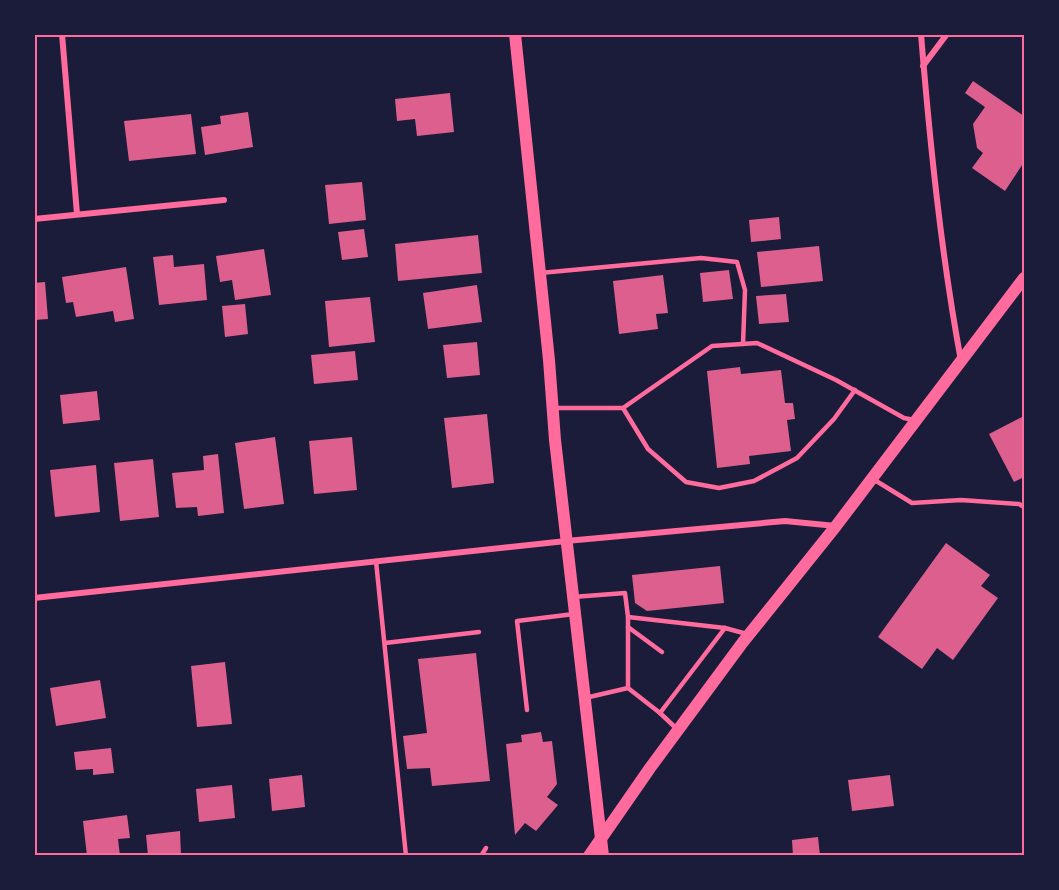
<svg xmlns="http://www.w3.org/2000/svg" width="1059" height="890" font-family="'Open Sans',sans-serif">
<rect width="100%" height="100%" fill="#1b1b3a"/>
<g fill="#dd5f8e">
<path d="M973,81L1024,116V162L1005,191L972,168L983,153L977,148L973,124L985,107L965,93Z"/>
<path d="M450,93L454,132L417,136L415,119L397,121L395,99Z"/>
<path d="M248,112L253,147L205,155L201,127L221,124L220,116Z"/>
<path d="M191,114L196,154L129,161L124,121Z"/>
<path d="M362,182L366,220L329,224L325,185Z"/>
<path d="M779,217L781,239L751,242L749,220Z"/>
<path d="M364,229L368,257L342,260L338,232Z"/>
<path d="M478,235L482,273L398,281L395,244Z"/>
<path d="M819,246L823,281L761,287L757,252Z"/>
<path d="M264,249L271,295L235,300L232,280L220,282L216,256Z"/>
<path d="M173,255L174,267L204,264L207,300L159,305L153,257Z"/>
<path d="M126,267L134,319L115,322L113,311L76,317L73,302L66,303L62,277Z"/>
<path d="M729,270L733,299L703,302L700,273Z"/>
<path d="M663,275L668,313L656,314L658,329L619,334L613,281Z"/>
<path d="M45,282L48,319L34,320V283Z"/>
<path d="M477,285L482,322L428,329L423,293Z"/>
<path d="M786,294L789,322L759,324L756,296Z"/>
<path d="M370,297L375,342L329,347L325,301Z"/>
<path d="M245,304L248,334L225,337L222,306Z"/>
<path d="M477,342L480,375L447,378L443,345Z"/>
<path d="M355,351L358,380L314,384L311,355Z"/>
<path d="M740,367L741,374L781,370L785,403H793L795,419L787,420L791,451L749,456L750,464L717,468L707,371Z"/>
<path d="M97,391L100,420L63,424L60,395Z"/>
<path d="M487,414L494,483L452,488L444,418Z"/>
<path d="M1024,416V477L1014,482L989,434Z"/>
<path d="M275,437L284,504L244,509L235,443Z"/>
<path d="M352,437L357,490L314,494L309,441Z"/>
<path d="M218,454L224,513L198,516L197,507L176,508L172,473L204,470L203,456Z"/>
<path d="M153,459L159,517L120,521L114,463Z"/>
<path d="M96,465L100,512L55,517L50,470Z"/>
<path d="M946,543L990,575L981,586L998,598L953,660L937,648L922,669L878,637Z"/>
<path d="M720,566L724,603L647,611L635,603L632,575Z"/>
<path d="M476,653L490,781L432,786L430,768L407,769L403,736L427,733L418,659Z"/>
<path d="M225,662L232,724L197,727L191,666Z"/>
<path d="M100,680L106,718L56,726L50,688Z"/>
<path d="M541,732L543,742L552,741L557,784L547,797L558,805L536,831L525,823L515,835L506,744L522,742L521,735Z"/>
<path d="M111,748L114,773L93,775V769L76,770L74,752Z"/>
<path d="M302,775L305,807L272,811L269,779Z"/>
<path d="M890,775L894,806L852,811L848,780Z"/>
<path d="M232,785L235,818L199,822L196,789Z"/>
<path d="M127,815L130,838L118,839L120,856H87L83,821Z"/>
<path d="M180,831L181,856H148L146,835Z"/>
<path d="M818,837L820,856H793L792,840Z"/>
</g>
<g fill="none" stroke-linecap="round" stroke-linejoin="round">
<g stroke="#ff6b9d" stroke-width="4.5">
<path d="M540,273L701,258L737,262L745,290L743,344"/>
<path d="M553,408H623L712,346L757,343L836,380L904,418L914,420"/>
<path d="M623,408L648,449L686,482L719,488L754,481L797,458L834,419L855,390"/>
<path d="M873,479L912,503L961,500L1019,504L1024,507"/>
<path d="M376,561L406,856"/>
<path d="M573,597L625,593L628,617V688"/>
<path d="M628,617L725,628L747,634"/>
<path d="M628,627L662,652"/>
<path d="M385,643L479,632"/>
<path d="M585,698L628,688L660,713L725,628"/>
<path d="M527,710L517,621L574,614"/>
<path d="M660,713L678,730"/>
<path d="M481,856L486,848"/>
</g>
<g stroke="#ff6b9d" stroke-width="6">
<path d="M62,34L77,214"/>
<path d="M921,34C930,144 941,253 961,361"/>
<path d="M923,66L947,34"/>
<path d="M34,219L224,200"/>
<path d="M34,598L566,541L785,521L836,526"/>
</g>
<g stroke="#ff6b9d" stroke-width="12">
<path d="M515,34L549,360L555,440L603,856"/>
<path d="M589,856L650,768L743,642L836,526L1024,278"/>
</g>
</g>
<rect width="1059" height="890" fill="none" stroke="#1b1b3a" stroke-width="72"/>
<rect x="36" y="36" width="987" height="818" fill="none" stroke="#ff6b9d" stroke-width="2"/>
</svg>
